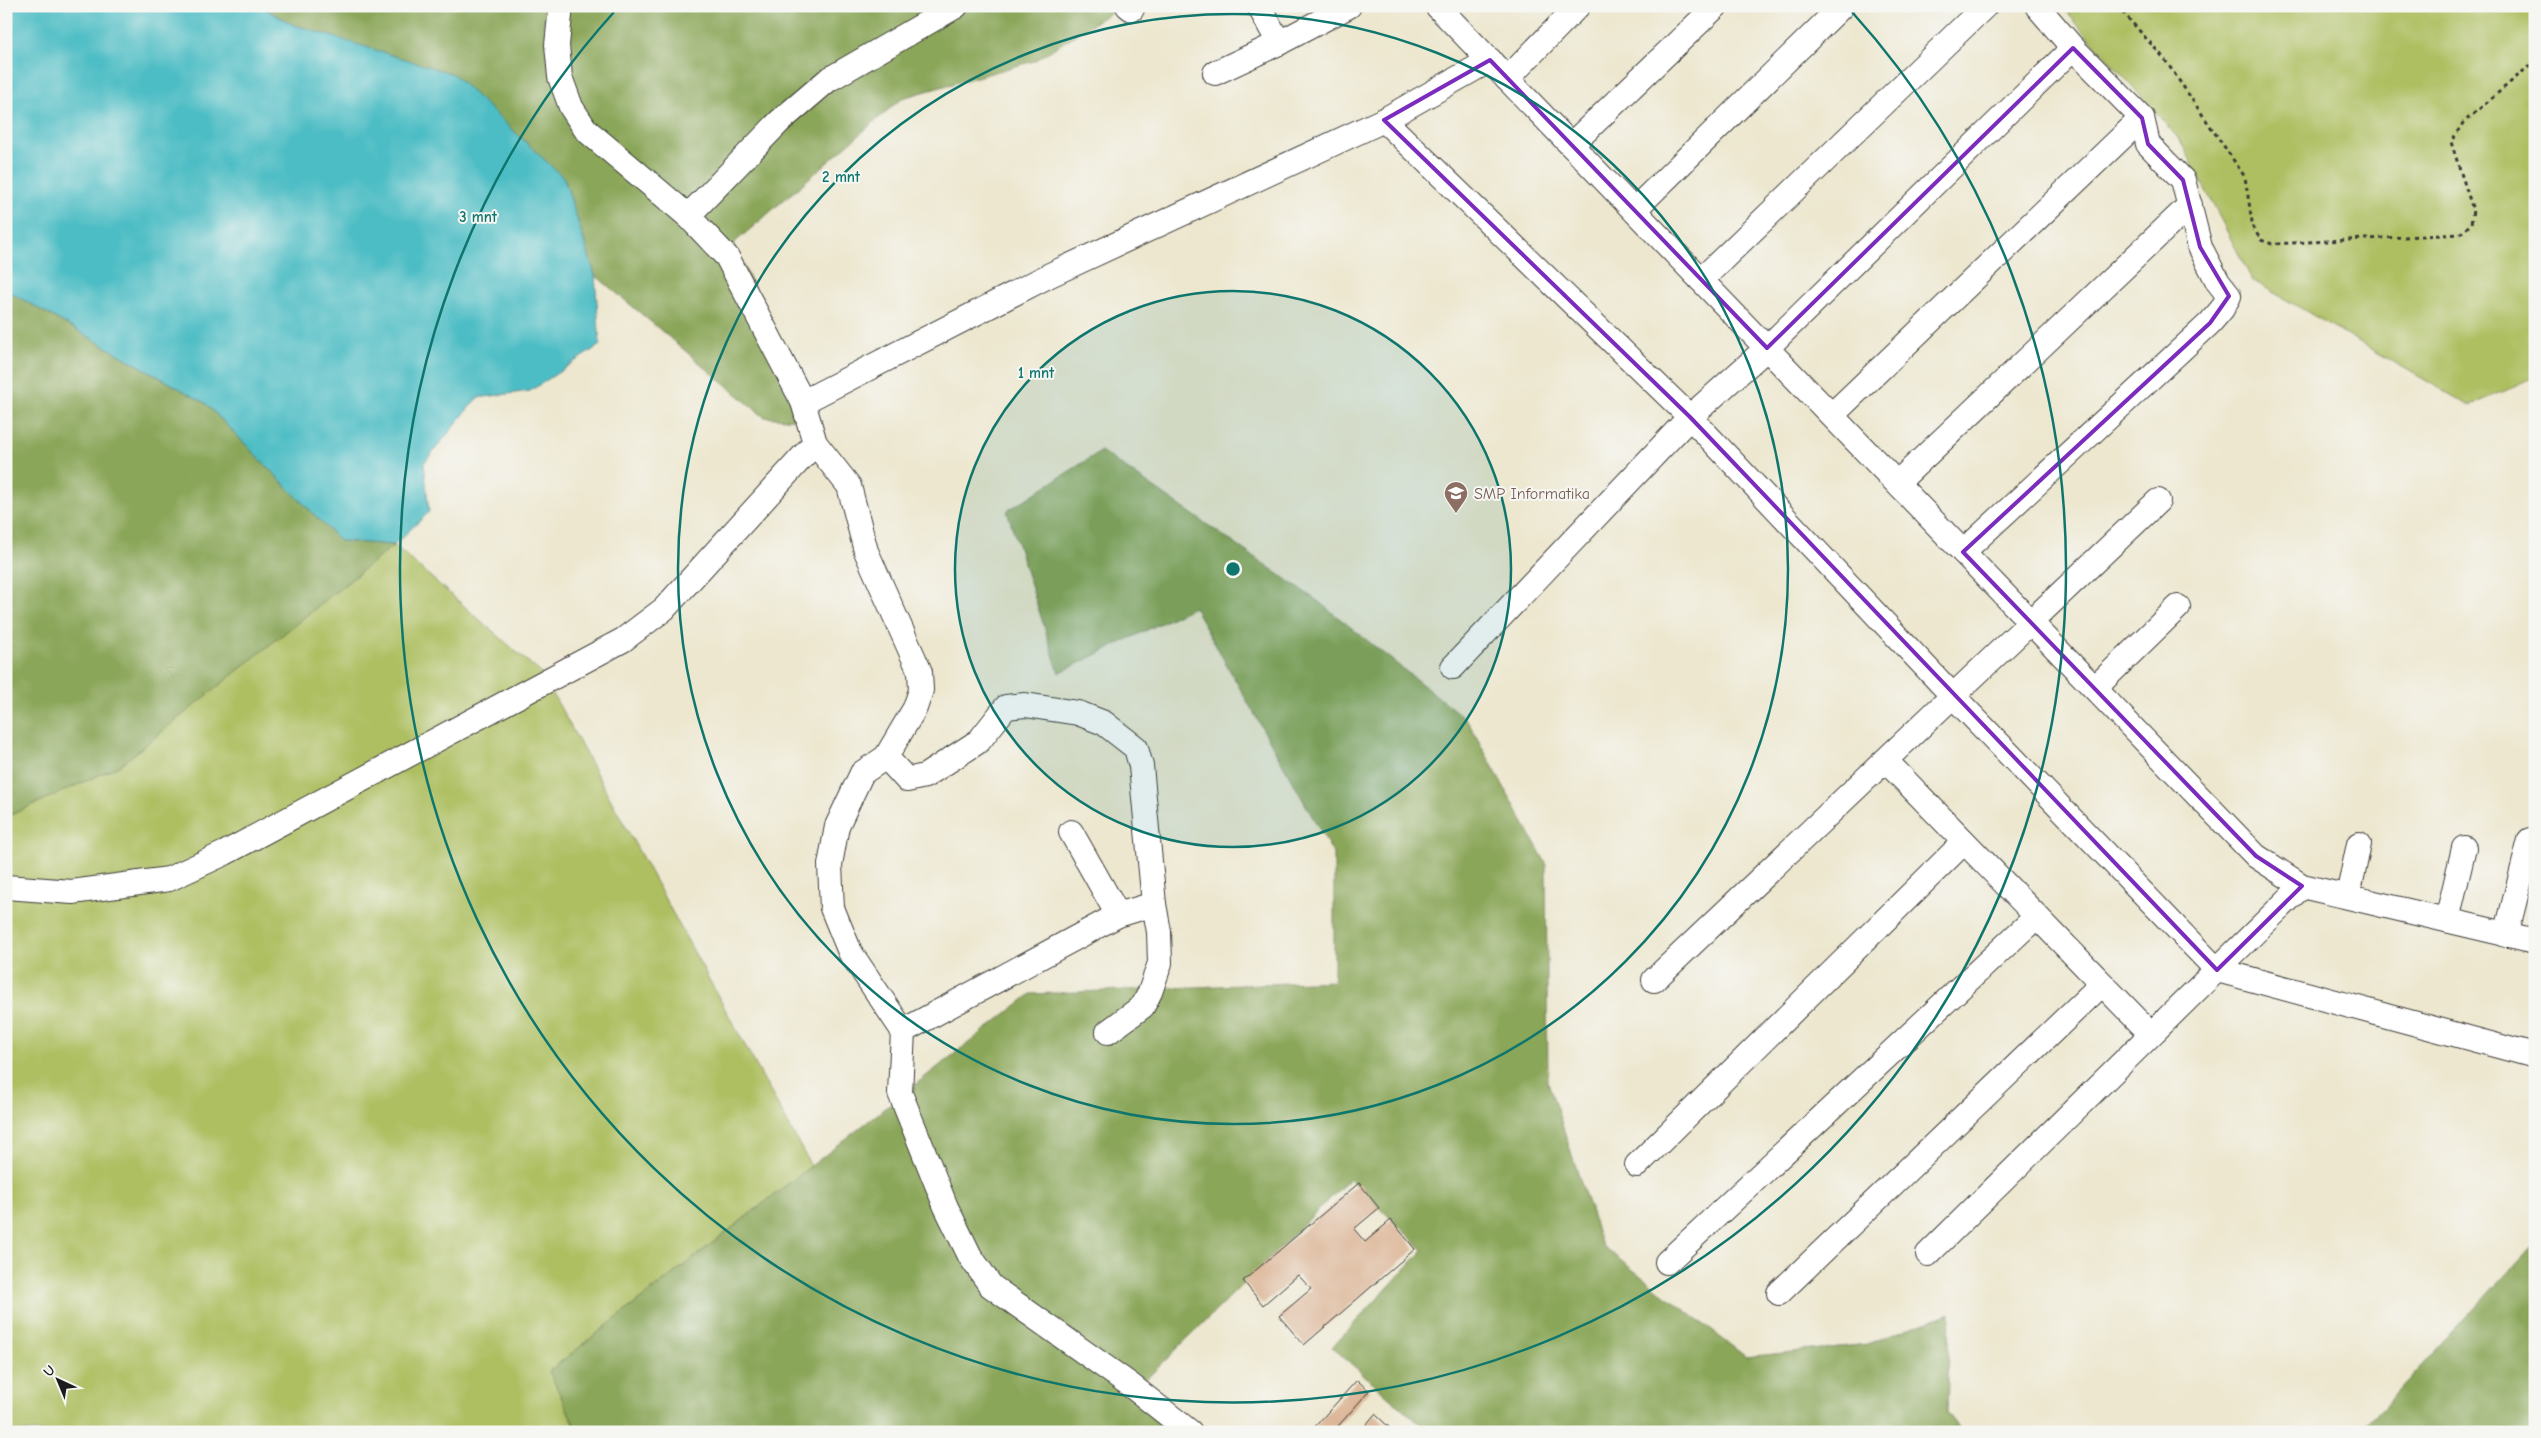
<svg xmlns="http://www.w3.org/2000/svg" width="2541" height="1438" font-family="'Comic Neue',sans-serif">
<rect width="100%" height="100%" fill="#f6f6f2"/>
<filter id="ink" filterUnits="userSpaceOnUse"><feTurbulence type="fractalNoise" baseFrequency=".02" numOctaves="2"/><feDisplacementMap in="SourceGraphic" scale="10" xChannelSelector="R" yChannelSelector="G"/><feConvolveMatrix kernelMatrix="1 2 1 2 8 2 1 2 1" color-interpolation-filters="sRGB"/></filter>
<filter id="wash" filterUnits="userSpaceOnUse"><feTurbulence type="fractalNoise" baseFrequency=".0096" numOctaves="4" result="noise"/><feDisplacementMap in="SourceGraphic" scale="20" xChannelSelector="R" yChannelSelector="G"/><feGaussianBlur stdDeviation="1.12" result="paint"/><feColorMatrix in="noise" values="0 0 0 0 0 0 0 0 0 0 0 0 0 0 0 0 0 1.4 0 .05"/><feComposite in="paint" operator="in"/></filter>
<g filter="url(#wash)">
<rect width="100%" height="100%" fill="#ede7cf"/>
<g fill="#aebf62" stroke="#656e3f">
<path d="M2061,6H2535V377L2470,406L2252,280L2180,140Z"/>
<path d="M394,545L542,674L811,1166L549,1371L578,1432H6V817L119,766Z"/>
</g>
<g fill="#8aa658" stroke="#53613a">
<path d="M260,6H1121L1034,61L902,98L733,244L819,422L764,417L595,275L564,178Z"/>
<path d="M6,290L205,403L340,541L394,545L119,766L6,817Z"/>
<path d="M1101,451L1319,602L1467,720L1546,863L1548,1082L1602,1246L1746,1357L1867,1344L1950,1313L1947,1413L1961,1432H1429L1332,1347L1423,1250L1350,1179L1132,1393L1179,1432H578L549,1371L1031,994L1334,981V855L1194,607L1059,673L1007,511Z"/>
<path d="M2535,1243V1432H2360Z"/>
</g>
<path fill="#4ebdc5" stroke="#356c70" d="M6,6H260L292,24L453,74L564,178L595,275L600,345L530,391L477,398L424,463L429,512L394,545L340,541L205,403L6,290Z"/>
<g id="blocks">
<g fill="#dbb494">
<path d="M1359,1183L1379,1208L1354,1229L1365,1242L1391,1220L1415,1249L1304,1345L1279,1316L1311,1289L1298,1275L1263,1305L1243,1281Z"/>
<path d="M1357,1380L1369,1391L1333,1432H1310Z"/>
<path d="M1375,1414L1391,1429L1389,1432H1360Z"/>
</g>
</g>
</g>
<g filter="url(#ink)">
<use href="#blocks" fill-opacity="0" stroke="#3b3a37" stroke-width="1"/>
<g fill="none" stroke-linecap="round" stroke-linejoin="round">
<g stroke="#3b3a37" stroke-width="26">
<g id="minor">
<path d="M561,6L557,45L560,77L571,107L586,130L688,216L727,257L803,402L815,443L849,486L866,551L920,672L921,690L915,708L886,757L862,773L837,826L830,865L832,908L850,952L903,1031L900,1093L946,1207L970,1256L991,1286L1129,1384L1190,1432"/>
<path d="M1128,6L1132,9"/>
<path d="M1259,6L1279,43"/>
<path d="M1437,6L2256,856L2302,886L2535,941"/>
<path d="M1215,73L1279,43L1349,6"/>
<path d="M1507,79L1578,6"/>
<path d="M1384,120L1490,60"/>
<path d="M1571,145L1716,6"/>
<path d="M1634,210L1842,6"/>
<path d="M688,216L780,121L828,80L956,6"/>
<path d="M1701,280L1985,6"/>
<path d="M803,402L1050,275L1384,120L1690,417L1954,697L2217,970L2535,1056"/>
<path d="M1832,415L2142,118"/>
<path d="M1897,483L2190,205"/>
<path d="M1963,552L2210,323L2222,309L2229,296L2218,282L2200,247L2183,180L2148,144L2142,118L2073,48L2037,6"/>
<path d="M1453,667L1690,417L1767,348L2073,48"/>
<path d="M2095,688L2178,607"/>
<path d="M886,757L907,780L925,776L979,741L1006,707L1025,705L1078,713L1104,723L1136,748L1141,766L1154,904"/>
<path d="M1886,761L2151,1034"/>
<path d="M1071,832L1118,915"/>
<path d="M6,887L72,892L169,879L225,853L623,640L664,609L815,443"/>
<path d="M2348,896L2359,844"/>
<path d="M2447,920L2464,848"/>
<path d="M2506,935L2530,840"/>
<path d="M1654,980L2158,501"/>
<path d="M903,1031L1118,915L1154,904L1159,932L1160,963L1150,992L1143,1006L1108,1032"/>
<path d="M1637,1165L1964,842"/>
<path d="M1928,1254L2302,886"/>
<path d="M1667,1262L2036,917"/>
<path d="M1779,1293L2102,984"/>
</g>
</g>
<path stroke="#3b3a37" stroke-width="3" stroke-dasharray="4 4" stroke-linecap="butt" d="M2117,6L2163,57L2245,177L2253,228L2261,240L2272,244L2460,234L2471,224L2473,210L2451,142L2463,123L2535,61"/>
<use href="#minor" stroke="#fff" stroke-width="24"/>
</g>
</g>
<path fill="none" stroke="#7b2cbf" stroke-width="4" stroke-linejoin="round" d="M2073,48L2142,118L2148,144L2183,180L2200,247L2229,296L2210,323L1963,552L2256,856L2302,886L2217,970L1690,417L1384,120L1490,60L1767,348Z"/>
<circle cx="1233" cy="569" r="278" fill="#0f766e" fill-opacity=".12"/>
<g fill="none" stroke="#0f766e" stroke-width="2.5">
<circle cx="1233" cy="569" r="278"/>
<circle cx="1233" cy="569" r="555"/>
<path d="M1852 12A833 833 0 1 1 614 12"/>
</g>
<defs>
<g id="school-pin" transform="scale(1.25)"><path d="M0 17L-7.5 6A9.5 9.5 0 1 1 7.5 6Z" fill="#8d6e63" stroke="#f6f6f2"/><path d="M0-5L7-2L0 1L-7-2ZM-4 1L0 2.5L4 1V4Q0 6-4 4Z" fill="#fff"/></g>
</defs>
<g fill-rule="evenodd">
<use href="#school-pin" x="1456" y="493"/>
</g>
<g text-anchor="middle" stroke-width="4" stroke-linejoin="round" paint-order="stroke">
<g font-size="16" fill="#785e54" stroke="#f6f6f2" text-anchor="start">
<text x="1474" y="499">SMP Informatika</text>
</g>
</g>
<circle cx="1233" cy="569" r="8" fill="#0f766e" stroke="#f6f6f2" stroke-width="2.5"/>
<g font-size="15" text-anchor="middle" font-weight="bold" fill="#0f766e" stroke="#f6f6f2" stroke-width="4" stroke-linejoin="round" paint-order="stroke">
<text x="841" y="182">2 mnt</text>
<text x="478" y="222">3 mnt</text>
<text x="1036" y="378">1 mnt</text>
</g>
<rect width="2541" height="1438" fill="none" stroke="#f6f6f2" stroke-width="25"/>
<g transform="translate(58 1380) rotate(316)" stroke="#f6f6f2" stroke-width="4" paint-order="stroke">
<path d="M0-4L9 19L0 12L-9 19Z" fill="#1c1c1c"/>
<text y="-8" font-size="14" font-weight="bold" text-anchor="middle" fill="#1c1c1c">U</text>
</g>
</svg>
